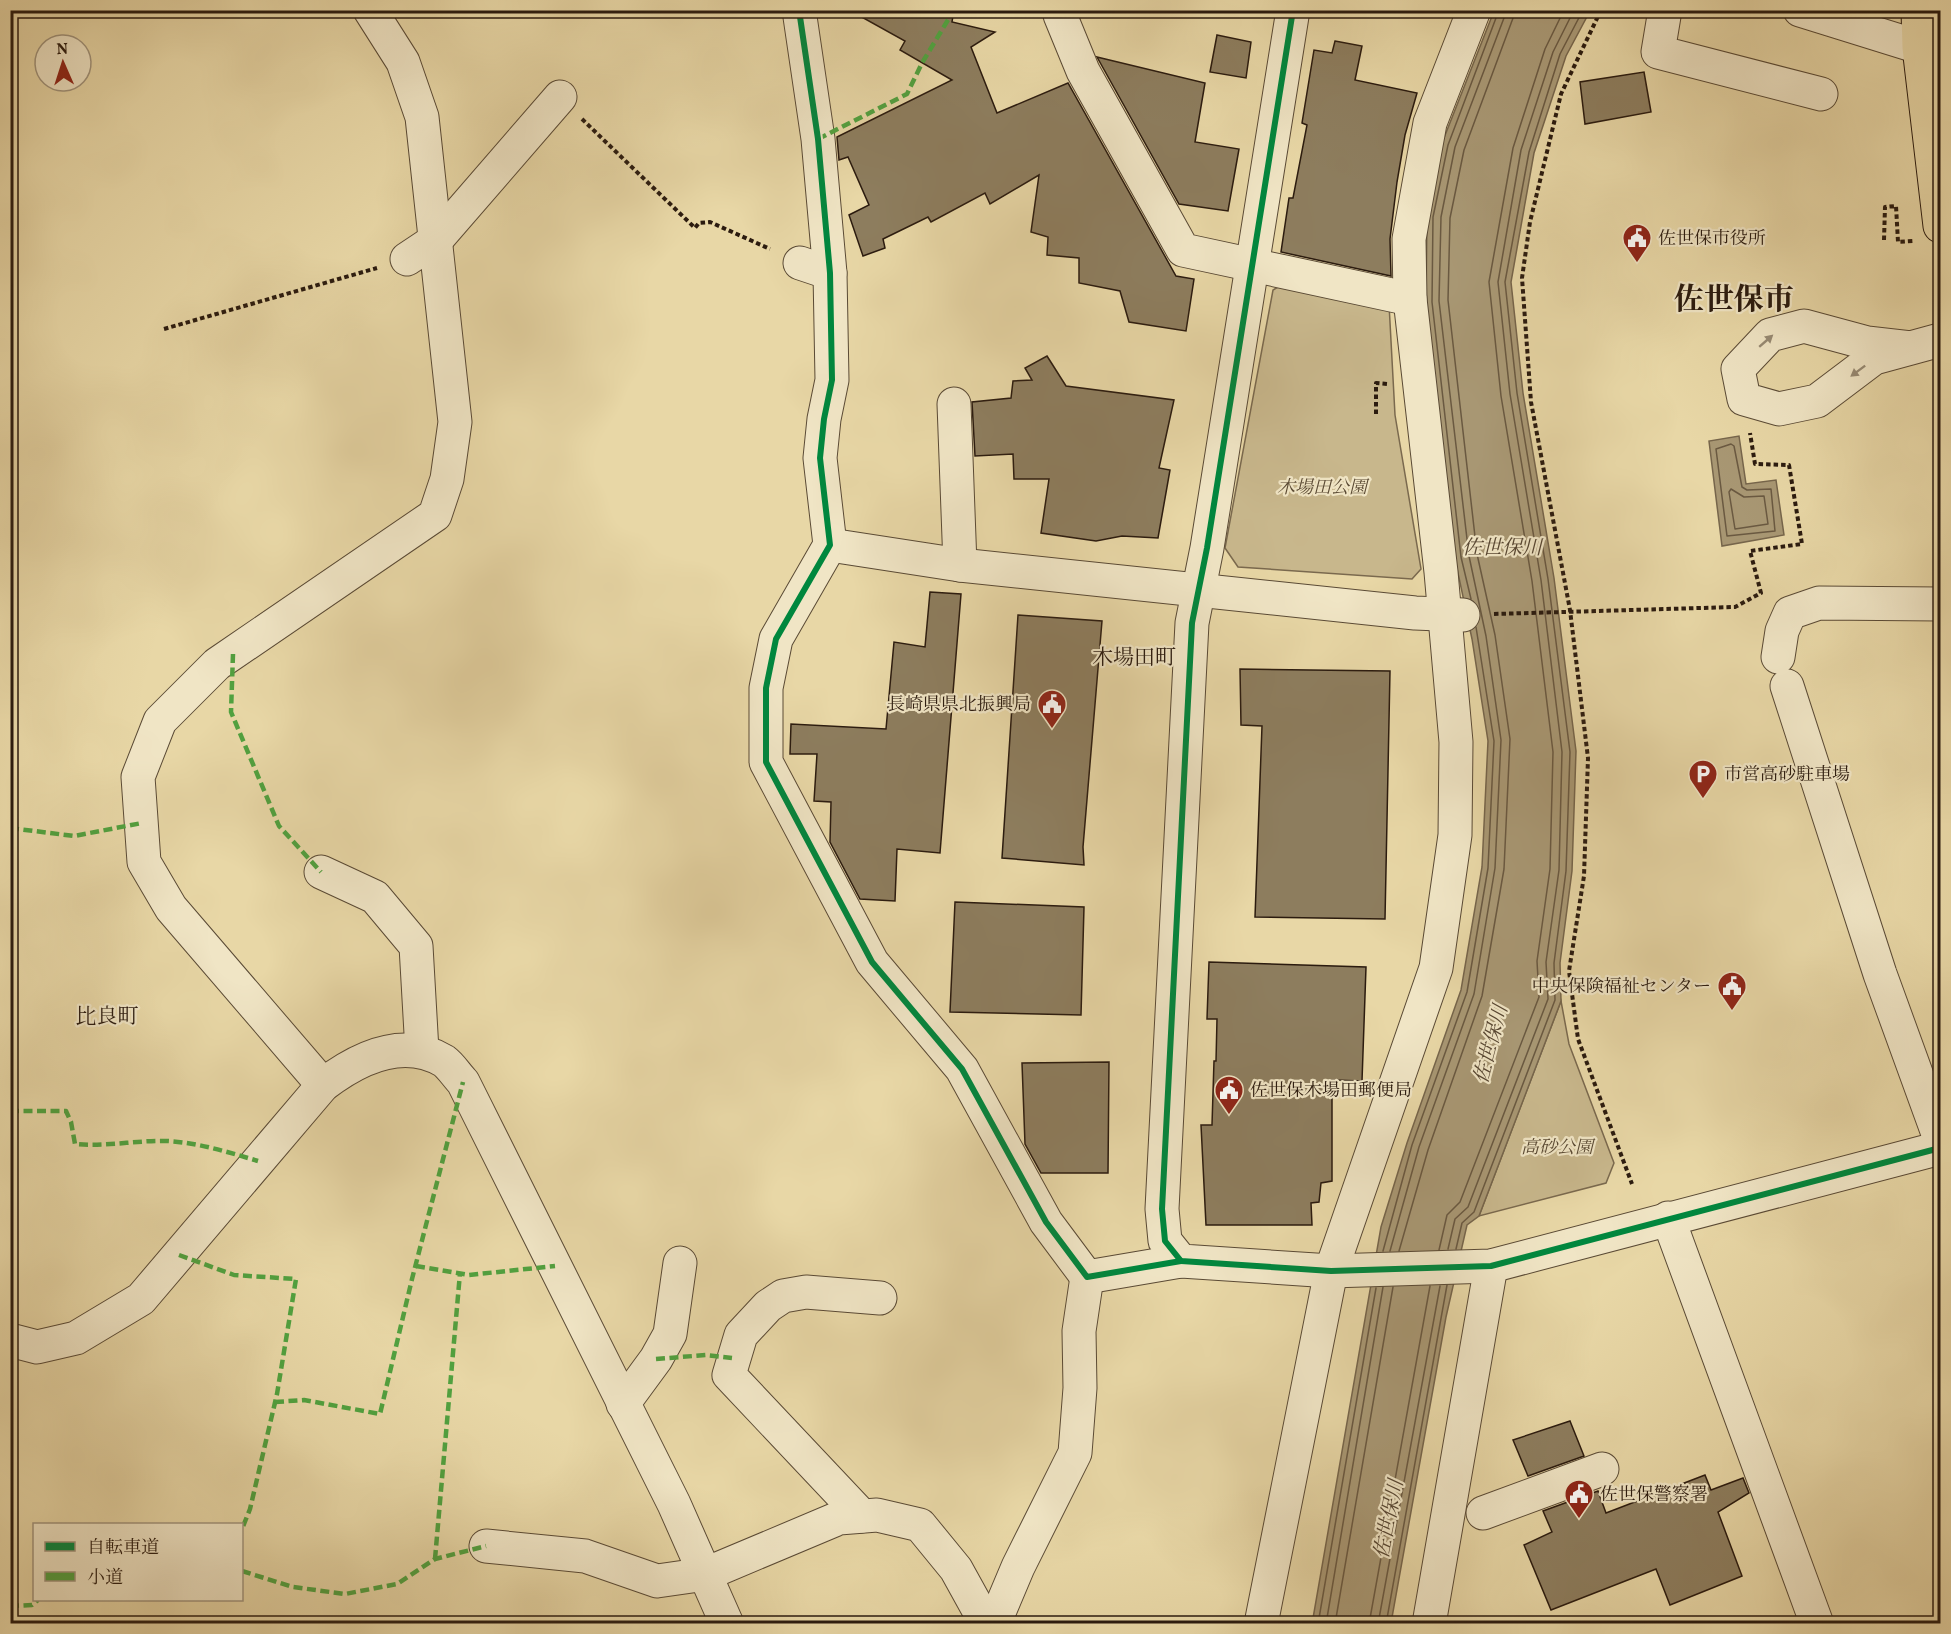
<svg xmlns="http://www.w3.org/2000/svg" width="1951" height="1634" font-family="Vollkorn,'Noto Serif JP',serif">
<rect width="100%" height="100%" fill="#e8d7a6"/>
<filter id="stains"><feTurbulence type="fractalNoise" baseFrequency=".00333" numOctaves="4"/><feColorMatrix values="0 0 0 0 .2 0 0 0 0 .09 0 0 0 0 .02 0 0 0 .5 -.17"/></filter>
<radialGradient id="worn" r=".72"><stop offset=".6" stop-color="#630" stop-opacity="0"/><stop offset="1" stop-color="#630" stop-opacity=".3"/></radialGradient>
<g fill="#c8b78c" stroke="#7a694e" stroke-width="1.5">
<path d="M1278,287L1389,304L1395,415L1421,569L1412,579L1238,567L1225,548L1273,290Z"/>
<path d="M1561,1001L1569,1044L1614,1163L1606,1183L1479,1216Z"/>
</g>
<g fill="#a89773" stroke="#76654b" stroke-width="1.5">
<path d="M1494,11H1590L1566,56L1534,153L1511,282L1523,393L1554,578L1576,751L1572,871L1560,963L1561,1001L1479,1216L1467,1225L1446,1317L1391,1623L1312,1624L1381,1227L1407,1143L1461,990L1482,867L1488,741L1472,639L1455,559L1426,302L1427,216L1442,143Z"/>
<path d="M1739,436L1746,484L1776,480L1784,535L1722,546L1709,441Z"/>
</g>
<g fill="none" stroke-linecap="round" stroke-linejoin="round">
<g stroke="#6a5941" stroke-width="1.5">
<path d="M1731,444L1734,446L1742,487L1747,490L1771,489L1775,531L1727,536L1716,449Z"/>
<path d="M1731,489L1744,497L1764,496L1768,524L1735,529L1729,492Z"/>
<path d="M1471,599L1461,557L1432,302L1433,217L1448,145L1499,10"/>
<path d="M1448,1249L1455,1219L1468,1207L1548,999L1546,962L1559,870L1562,752L1541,580L1510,394L1498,282L1521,150L1553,52L1574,10"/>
<path d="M1456,1249L1462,1223L1474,1212L1555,1000L1554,963L1566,871L1570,752L1548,579L1517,393L1505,282L1529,152L1560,54L1583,10"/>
<path d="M1439,1250L1447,1215L1460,1202L1539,997L1537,961L1550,869L1553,752L1532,581L1501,396L1489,282L1513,148L1545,49L1564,10"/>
<path d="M1383,1251L1412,1145L1467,992L1488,868L1494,741L1476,627"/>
<path d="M1390,1251L1419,1147L1474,994L1495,868L1501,740L1486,636L1469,556L1439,301L1441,217L1455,147L1507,10"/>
<path d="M1399,1251L1428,1150L1482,996L1504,869L1510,739L1495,635L1477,554L1448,300L1450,218L1464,150L1516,10"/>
<path d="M1318,1624L1376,1288"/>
<path d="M1326,1624L1383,1287"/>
<path d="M1335,1624L1393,1287"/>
<path d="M1369,1624L1430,1286"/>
<path d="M1378,1624L1440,1286"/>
<path d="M1386,1624L1447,1285"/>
</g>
</g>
<g fill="#8d7d5e" stroke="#2b1b0f" stroke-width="1.5">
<path d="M849,10H954L952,22L995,32L971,47L997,113L1068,83L1176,276L1194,279L1186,331L1129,322L1120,291L1079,283V258L1047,255L1048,237L1031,232L1039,175L990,204L985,193L931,222L928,217L883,239L885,248L863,256L849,215L869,205L848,157L839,160L837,137L952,80L900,50L905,41Z"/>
<path d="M1217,35L1251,42L1246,78L1210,72Z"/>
<path d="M1335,41L1362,46L1355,80L1417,93L1405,135L1397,182L1390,239L1391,276L1281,252L1289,198H1293L1307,125L1302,123L1314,50L1332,53Z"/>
<path d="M1097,57L1205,83L1195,142L1239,149L1228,211L1179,204Z"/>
<path d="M1644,72L1651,112L1585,124L1580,82Z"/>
<path d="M1047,356L1066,386L1174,400L1159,468L1170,470L1158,538L1122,536L1096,541L1041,533L1049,479H1014L1013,454L975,456L972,402L1011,398L1013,381L1032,380L1025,368Z"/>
<path d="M930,592L961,594L940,853L897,849L895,901L860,899L830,842L831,802L814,801L817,754H790L791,724L886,729L894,642L925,647Z"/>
<path d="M1018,615L1102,621L1083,847L1084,865L1002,858Z"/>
<path d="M1240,669L1390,671L1385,919L1255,917L1262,726L1241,725Z"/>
<path d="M955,902L1084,907L1081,1015L950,1012Z"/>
<path d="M1209,962L1366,967L1362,1081L1332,1080V1181L1321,1183L1319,1202L1311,1203L1312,1225H1206L1201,1125H1212L1214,1061H1216L1217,1019H1207Z"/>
<path d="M1109,1062L1108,1173H1041L1025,1144L1022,1063Z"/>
<path d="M1570,1421L1584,1456L1528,1476L1513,1440Z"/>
<path d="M1705,1475L1711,1490L1743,1478L1749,1493L1718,1512L1742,1576L1670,1605L1656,1569L1551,1610L1524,1545L1552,1532L1543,1511L1598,1491L1606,1513Z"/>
</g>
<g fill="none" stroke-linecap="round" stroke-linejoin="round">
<g stroke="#5a4a35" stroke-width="35">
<g id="minor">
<path d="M799,10L818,139L830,273L832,380L824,419L820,458L830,545L776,639L766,688V762L872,962L962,1069L1046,1222L1087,1277L1181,1261"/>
<path d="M1062,10L1060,15L1083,71L1183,250L1410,299"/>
<path d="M1293,10L1207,548L1192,623L1162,1209L1165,1241L1181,1261L1331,1271L1491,1266L1940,1148"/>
<path d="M1665,10L1658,52L1821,94"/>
<path d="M1800,10L1919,47L1940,50"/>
<path d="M407,259L437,239L560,97"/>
<path d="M800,263L830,273"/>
<path d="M1911,348L1867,343L1804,326L1770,335L1738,369L1744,399L1779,409L1817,401L1874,358L1940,340"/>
<path d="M954,404L960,565"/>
<path d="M830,545L960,565L1415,613L1463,615"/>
<path d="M1778,657L1782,631L1790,613L1819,603L1940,604"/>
<path d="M1787,686L1880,974L1940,1139"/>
<path d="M321,872L375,897L416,946L422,1051"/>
<path d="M323,1085L171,908L144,862L138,777L160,721L217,664L435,515L447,479L455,422L422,117L403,62L370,10"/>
<path d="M1668,1218L1817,1624"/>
<path d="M10,1340L37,1347L76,1338L141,1299L323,1085C357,1059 402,1036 444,1061C451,1066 457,1076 463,1082L674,1504L727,1624"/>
<path d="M623,1404L656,1359L670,1334L680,1263"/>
<path d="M1483,1513L1602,1469"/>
<path d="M862,1516L729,1375L741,1335L768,1306L783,1296L806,1292L880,1298"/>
<path d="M486,1546L585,1556L657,1581L706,1574L839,1518L877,1515L920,1525L956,1569L977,1607L990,1624"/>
<path d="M994,1624L1018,1567L1075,1453L1080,1388L1079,1331L1087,1277"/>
<path d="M1261,1624L1331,1271L1436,968L1455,835L1456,742L1441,572L1410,299L1409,239L1430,123L1474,10"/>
<path d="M1429,1624L1491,1266"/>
</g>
</g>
<g stroke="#2b1b0f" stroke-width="35">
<path id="highway" d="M1918,10L1919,47L1940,226"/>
</g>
<g stroke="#2b1b0f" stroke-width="4" stroke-dasharray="4.5 3" stroke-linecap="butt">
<path d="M1601,10L1561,94L1530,222L1522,278L1531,402L1570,610L1588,758L1584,876L1569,971L1578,1039L1632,1184"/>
<path d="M582,119L695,228L699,223L710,222L770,249"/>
<path d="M1884,240L1885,207L1896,206L1898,242L1913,241"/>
<path d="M164,329L377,268"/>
<path d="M1376,414V383L1387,384"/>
<path d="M1494,614L1735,607L1761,593L1750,551L1802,544L1789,465L1755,464L1750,433"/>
</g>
<use href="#minor" stroke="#f0e5c5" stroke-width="33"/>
<use href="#highway" stroke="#e8d7a6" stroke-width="33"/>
<g stroke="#51a13f" stroke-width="4.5" stroke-dasharray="9 4.5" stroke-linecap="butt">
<path d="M995,10L1004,15L1012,10"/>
<path d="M818,139L907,94L922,63L954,10"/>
<path d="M233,654L231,712L279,826L321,872"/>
<path d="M10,828L74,836L142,823"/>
<path d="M10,1111H66L71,1122L75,1144C106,1147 137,1140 168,1141C199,1143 228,1152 258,1161"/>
<path d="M179,1255L234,1275L296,1279L277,1394L250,1509L242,1529"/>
<path d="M416,1266L469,1275L555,1266"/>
<path d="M656,1359L706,1355L732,1358"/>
<path d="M275,1402L304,1400L380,1414L412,1279L463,1082"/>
<path d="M435,1559L460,1273"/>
<path d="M242,1571L293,1587L345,1594L397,1584L435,1559L486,1546"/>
<path d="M10,1606L32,1605L38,1600"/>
</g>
<g stroke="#f0e5c5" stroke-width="10">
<g id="cycleway">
<path d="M799,10L818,139L830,273L832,380L824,419L820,458L830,545L776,639L766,688V762L872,962L962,1069L1046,1222L1087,1277L1181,1261"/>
<path d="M1293,10L1207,548L1192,623L1162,1209L1165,1241L1181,1261L1331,1271L1491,1266L1940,1148"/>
</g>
</g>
<use href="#cycleway" stroke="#00873e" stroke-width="6"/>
</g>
<defs><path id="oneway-solid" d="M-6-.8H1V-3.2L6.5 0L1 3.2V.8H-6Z" transform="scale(1.5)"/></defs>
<g fill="#978a73">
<use href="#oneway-solid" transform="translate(1766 341) rotate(-41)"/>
<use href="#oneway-solid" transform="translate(1858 371) rotate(143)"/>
</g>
<defs>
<g id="civic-pin" transform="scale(1.5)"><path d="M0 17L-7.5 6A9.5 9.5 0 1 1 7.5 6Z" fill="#8f2418" stroke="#f0e5c5"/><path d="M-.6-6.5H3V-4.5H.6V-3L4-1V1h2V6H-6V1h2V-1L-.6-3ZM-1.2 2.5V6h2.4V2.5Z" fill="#fff"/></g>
<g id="parking-pin" transform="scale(1.5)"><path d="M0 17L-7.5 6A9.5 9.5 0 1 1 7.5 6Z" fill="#8f2418" stroke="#f0e5c5"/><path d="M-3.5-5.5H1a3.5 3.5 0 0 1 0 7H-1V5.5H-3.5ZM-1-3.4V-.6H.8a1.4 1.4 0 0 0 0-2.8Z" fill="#fff"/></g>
</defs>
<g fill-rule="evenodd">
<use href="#civic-pin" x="1637" y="238"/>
<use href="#civic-pin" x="1052" y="704"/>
<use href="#parking-pin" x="1703" y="774"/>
<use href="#civic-pin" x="1732" y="986"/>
<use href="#civic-pin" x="1229" y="1090"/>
<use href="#civic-pin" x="1579" y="1494"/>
</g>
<g text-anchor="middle" stroke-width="4.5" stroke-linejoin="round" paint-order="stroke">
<g font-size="18" fill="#2b1b0f" stroke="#f0e5c5" text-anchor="start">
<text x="1658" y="244">佐世保市役所</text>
<text x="1031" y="710" text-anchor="end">長崎県県北振興局</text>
<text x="1724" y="780">市営高砂駐車場</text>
<text x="1711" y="992" text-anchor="end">中央保険福祉センター</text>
<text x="1250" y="1096">佐世保木場田郵便局</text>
<text x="1600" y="1500">佐世保警察署</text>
</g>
<g font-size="18" font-style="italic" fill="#5a4a34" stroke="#f0e5c5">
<text x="1322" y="493">木場田公園</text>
<text x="1557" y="1153">高砂公園</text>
</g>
<g font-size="20" font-style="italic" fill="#574632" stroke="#f0e5c5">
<text x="1502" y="554">佐世保川</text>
<text transform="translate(1490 1044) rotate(-75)" y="7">佐世保川</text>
<text transform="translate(1388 1519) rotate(-79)" y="7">佐世保川</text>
</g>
<g font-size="21" fill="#2b1b0f" stroke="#f0e5c5">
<text x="1134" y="664">木場田町</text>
<text x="107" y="1023">比良町</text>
</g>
<g font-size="30" font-weight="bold" fill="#2b1b0f" stroke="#f0e5c5">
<text x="1734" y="309">佐世保市</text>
</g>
</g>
<rect width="1951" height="1634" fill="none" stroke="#e8d7a6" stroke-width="36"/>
<rect x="12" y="12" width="1927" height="1610" fill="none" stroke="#2b1b0f" stroke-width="3"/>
<rect x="18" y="18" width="1915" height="1598" fill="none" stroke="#2b1b0f" stroke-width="1.5"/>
<rect x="33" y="1523" width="210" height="78" fill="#f0e5c5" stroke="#a1947c" stroke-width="1.5"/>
<rect x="45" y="1542" width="30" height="9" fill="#00873e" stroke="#a1947c" stroke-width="1.5"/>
<text x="87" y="1553" font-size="18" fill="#2b1b0f">自転車道</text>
<rect x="45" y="1572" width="30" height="9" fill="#51a13f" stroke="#a1947c" stroke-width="1.5"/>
<text x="87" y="1583" font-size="18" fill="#2b1b0f">小道</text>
<g transform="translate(63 63) rotate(357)"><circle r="28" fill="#f0e5c5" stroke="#a1947c" stroke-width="1.5"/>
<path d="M0-4.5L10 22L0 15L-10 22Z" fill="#8f2418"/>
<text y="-9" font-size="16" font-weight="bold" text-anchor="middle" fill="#2b1b0f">N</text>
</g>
<rect width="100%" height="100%" filter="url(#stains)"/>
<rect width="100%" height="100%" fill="url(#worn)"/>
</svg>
